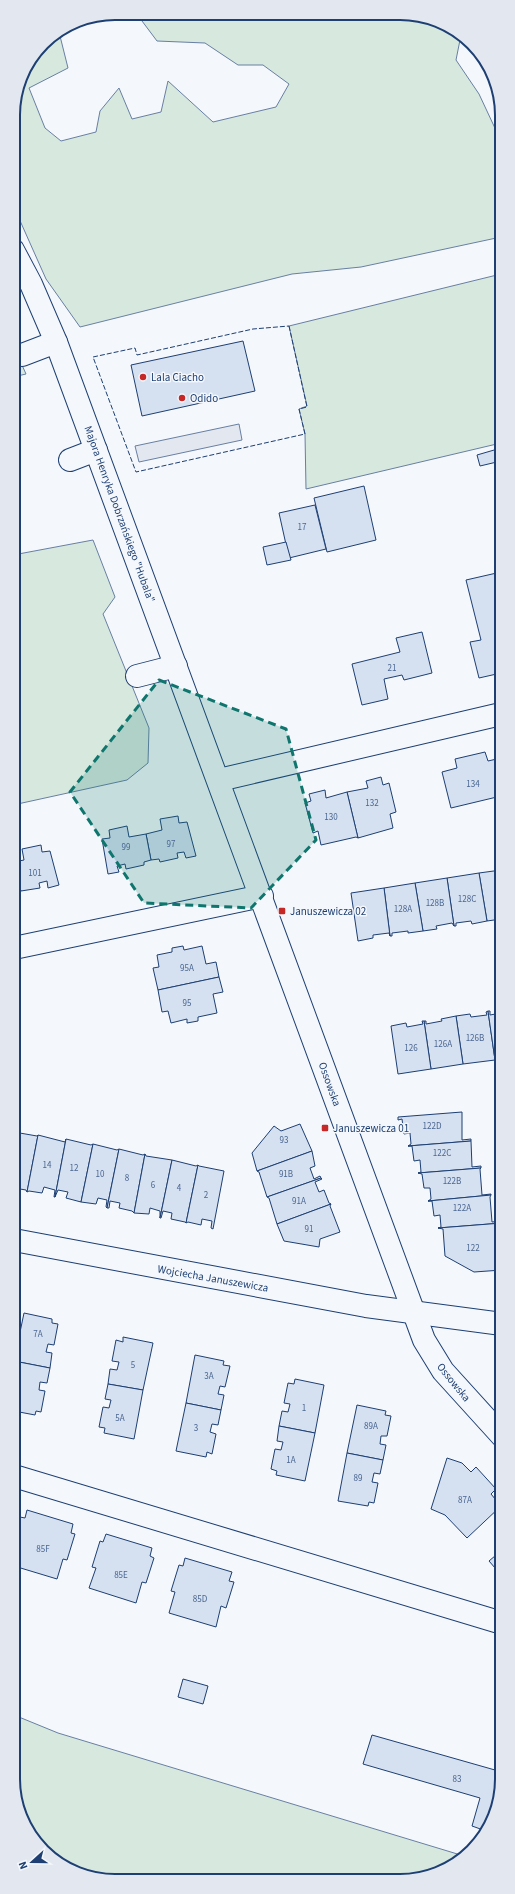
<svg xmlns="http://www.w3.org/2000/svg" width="515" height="1894" font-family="'Source Sans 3',sans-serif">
<rect width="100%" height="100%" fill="#f4f7fb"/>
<g fill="#d7e8df" stroke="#687fa3">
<path d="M136,13L420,15L451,27L461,35L456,60L479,94L501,141V237L361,267L292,274L80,327L46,279L13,205V109L21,76L43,43L59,32L68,68L29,88L45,128L61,141L96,132L100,111L119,88L132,119L161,112L168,81L213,122L276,107L289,84L263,65H238L205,43L157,41Z"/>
<path d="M501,274V443L306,489L305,434L299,409L307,406L289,326Z"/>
<path d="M13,305L19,313L13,334Z"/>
<path d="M13,345L26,374L13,377Z"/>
<path d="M93,540L115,597L103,614L149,728L148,763L127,780L13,805V555Z"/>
<path d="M14,1715L58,1733L464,1856L445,1870L414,1880L95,1879L64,1867L38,1846L14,1793Z"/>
</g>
<path fill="#e3e8f0" stroke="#687fa3" d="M239,424L242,440L139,462L135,446Z"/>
<g fill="#d5e0f0" stroke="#1d3f73">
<path d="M243,341L255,391L142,416L131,365Z"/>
<path d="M501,448V461L480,466L477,455Z"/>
<path d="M364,486L376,540L327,552L314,498Z"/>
<path d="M315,505L326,549L289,558L279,513Z"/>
<path d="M286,542L291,560L267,565L263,547Z"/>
<path d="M501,572V673L479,678L470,642L481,640L466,580Z"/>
<path d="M422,632L432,673L404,680L402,675L384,679L388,699L362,705L352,664L400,652L396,638Z"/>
<path d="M485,752L488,761L501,758V796L451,808L442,772L457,768L455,759Z"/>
<path d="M381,777L383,785L389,783L396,812L390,814L393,828L358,838L347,792L368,788L366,781Z"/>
<path d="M325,790L326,798L347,792L358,838L356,837L321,845L318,831L313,833L305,803L311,801L309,794Z"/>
<path d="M178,816L179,823L187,822L196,856L186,858L184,852L177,853L178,858L160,862L159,859L151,860L146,834L162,830L160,819Z"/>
<path d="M127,826L129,837L146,834L151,860L144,862V865L126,869L125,864L117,866L119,872L108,874L102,839L110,838L109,830Z"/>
<path d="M41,845L42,852L50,851L59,885L48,888L47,881L39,883L40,888L21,891L20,888L14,889V862L24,860L22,849Z"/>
<path d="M501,870V916L500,917L501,919L487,921L479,873Z"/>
<path d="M479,873L487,921L472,924L471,921L456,923V926H454L447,878Z"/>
<path d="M447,878L454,926L452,923L436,926L437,929L423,931L415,883Z"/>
<path d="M415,883L423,931L408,933V931L392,933V936H390L384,888Z"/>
<path d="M384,888L390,936L389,933L373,935V938L358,941L351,893Z"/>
<path d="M183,946L184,950L202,946L206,964L216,962L219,977L158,990L153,968L159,967L157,955L172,952V948Z"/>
<path d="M219,977L223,992L213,994L217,1013L198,1017V1021L187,1023V1019L171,1023L168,1011L162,1012L158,990Z"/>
<path d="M488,1011L495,1060L463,1064L456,1016L470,1014L471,1017L487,1015L486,1012Z"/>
<path d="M488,1011H490V1015L501,1013V1059L495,1060Z"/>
<path d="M456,1016L463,1064L431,1069L424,1021H426V1024L442,1021L441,1019Z"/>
<path d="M422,1021H424L431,1069L398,1074L391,1026L406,1023L407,1027L423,1024Z"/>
<path d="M462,1112V1140L471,1139V1141L408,1146L411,1144L410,1133L404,1134L402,1119L398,1120V1117Z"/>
<path d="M300,1124L312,1151L257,1171L252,1153L274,1126L281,1131Z"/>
<path d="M14,1132L37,1136L38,1135L27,1192L26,1190L14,1188Z"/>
<path d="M38,1135L65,1142L66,1139L55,1197H54L55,1190L44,1187L42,1193L29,1191L27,1192Z"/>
<path d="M66,1139L91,1145L93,1144L81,1202L66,1198L68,1192L58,1190L55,1197Z"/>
<path d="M471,1141L472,1167L481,1166V1168L418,1173L421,1172L420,1160L414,1161L412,1146H408Z"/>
<path d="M93,1144L117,1150L119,1149L107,1208L106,1207L107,1200L98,1198L96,1204L81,1202Z"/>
<path d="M119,1149L143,1155L145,1154L134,1213L132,1211L119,1208L120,1203L110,1201L109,1208H107Z"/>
<path d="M312,1151L315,1166L310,1168L314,1179L320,1176L321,1178L267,1197L259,1172L257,1171Z"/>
<path d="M145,1154L146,1156L172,1160L160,1218V1211L150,1208L149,1214L134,1213Z"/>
<path d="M172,1160L196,1166L198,1165L186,1223L185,1222L171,1219L172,1213L163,1211L161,1218H160Z"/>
<path d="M198,1165L199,1166L224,1171L213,1229L211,1228L212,1221L202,1219L201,1225L188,1222L186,1223Z"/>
<path d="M481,1168L480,1169L482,1195L491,1194V1195L428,1201L431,1199L430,1188H424L422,1174L418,1173Z"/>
<path d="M321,1178L322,1179L315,1182L319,1192L324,1190L329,1203L331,1204L277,1224L269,1198L267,1197Z"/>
<path d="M491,1195L490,1197L492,1222L501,1221L502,1223L438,1228L441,1227L440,1215L434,1216L432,1201H428Z"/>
<path d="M331,1204L330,1206L340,1232L320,1239L319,1247L284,1241L277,1224Z"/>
<path d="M502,1223L500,1224L502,1270L474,1272L445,1256L443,1229L438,1228Z"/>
<path d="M24,1313L52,1319V1323L58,1324L54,1345L48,1344L46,1352L52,1353L50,1368L14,1361Z"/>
<path d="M123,1337L153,1343L143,1390L108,1384L110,1369L117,1370L119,1362L112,1361L116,1340L123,1342Z"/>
<path d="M195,1355L224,1361L223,1365L230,1366L225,1387L220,1386L218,1394L224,1395L221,1410L186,1403Z"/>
<path d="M14,1361L50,1368L47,1383L40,1382L39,1390L45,1391L41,1412L36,1411L35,1415L14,1411Z"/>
<path d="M295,1379L324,1385L315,1433L279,1426L282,1411L288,1412L290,1404L284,1403L288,1383L294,1384Z"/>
<path d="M108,1384L143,1390L134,1439L104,1433L105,1428L99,1427L103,1407L109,1408L111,1400L105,1399Z"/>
<path d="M186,1403L221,1410L218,1425L212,1424L210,1432L216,1434L212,1454L207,1452L206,1457L176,1451Z"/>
<path d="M357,1405L386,1411L385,1415L391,1416L387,1436H381L380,1444L386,1445L383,1460L347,1453Z"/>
<path d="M279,1426L315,1433L305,1481L276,1475L277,1471L271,1469L275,1449L281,1450L283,1442L277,1441Z"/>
<path d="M347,1453L383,1460L380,1474L374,1473L372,1482L378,1483L374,1503L369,1502L368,1506L338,1501Z"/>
<path d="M447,1458L462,1463L471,1472L476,1467L496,1489L491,1494L501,1506L467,1538L445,1515L431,1509Z"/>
<path d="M27,1510L73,1524L71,1533L75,1534L67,1560L63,1559L57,1579L14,1566V1554L17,1544L14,1543V1540L20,1517L25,1518Z"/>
<path d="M106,1534L152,1548L150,1556L154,1558L146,1583L142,1582L136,1603L89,1588L96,1568L92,1567L100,1541L103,1542Z"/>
<path d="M502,1550V1576L489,1561Z"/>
<path d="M185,1558L232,1572L229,1581L234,1582L226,1608L221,1606L216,1627L169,1613L175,1592L171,1591L179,1565L183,1566Z"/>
<path d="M183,1679L208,1686L203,1704L178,1697Z"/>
<path d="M372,1735L502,1772V1785L494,1818L486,1831L472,1826L480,1798L363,1764Z"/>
</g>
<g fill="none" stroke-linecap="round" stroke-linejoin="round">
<g stroke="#1d3f73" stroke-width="24">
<g id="minor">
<path d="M13,250L31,284L56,342L424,1340L443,1371L502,1436"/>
<path d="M22,355L56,342"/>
<path d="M70,460L96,450"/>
<path d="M137,676L176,666"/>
<path d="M219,780L501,714"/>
<path d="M14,948L262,896"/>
<path d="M14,1240L366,1306L502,1324"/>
<path d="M14,1476L502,1623"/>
</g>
</g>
<use href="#minor" stroke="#f4f7fb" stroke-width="22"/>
<path stroke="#1d3f73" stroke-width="1" stroke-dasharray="5 2" stroke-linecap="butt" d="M289,326L307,407L299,409L305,434L136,472L93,357L135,348L137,355L253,329Z"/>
</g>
<path fill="#0f766e" fill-opacity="0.2" stroke="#0f766e" stroke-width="3" stroke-dasharray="8 5" stroke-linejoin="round" d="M159,680L286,729L316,840L251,908L144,903L70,792Z"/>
<g fill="#c62828" stroke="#f4f7fb" stroke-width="1.5">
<circle cx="143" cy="377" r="4"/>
<circle cx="182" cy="398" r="4"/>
<rect x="278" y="907" width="8" height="8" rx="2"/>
<rect x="321" y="1124" width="8" height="8" rx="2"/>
</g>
<g text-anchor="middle" stroke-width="3" stroke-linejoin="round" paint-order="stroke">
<g font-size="9" fill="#4b6792">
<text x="302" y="530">17</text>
<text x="392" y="671">21</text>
<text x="473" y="787">134</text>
<text x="372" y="806">132</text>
<text x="331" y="820">130</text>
<text x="171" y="847">97</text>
<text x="126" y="850">99</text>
<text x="35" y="876">101</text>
<text x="467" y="902">128C</text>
<text x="435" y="906">128B</text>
<text x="403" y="912">128A</text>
<text x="187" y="971">95A</text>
<text x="187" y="1006">95</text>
<text x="475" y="1041">126B</text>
<text x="443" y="1047">126A</text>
<text x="411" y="1051">126</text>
<text x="432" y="1129">122D</text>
<text x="284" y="1143">93</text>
<text x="442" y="1156">122C</text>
<text x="47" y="1168">14</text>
<text x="74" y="1171">12</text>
<text x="100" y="1177">10</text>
<text x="286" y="1177">91B</text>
<text x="127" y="1181">8</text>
<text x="452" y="1184">122B</text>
<text x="153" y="1188">6</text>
<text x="179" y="1191">4</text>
<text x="206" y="1198">2</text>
<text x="299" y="1204">91A</text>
<text x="462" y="1211">122A</text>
<text x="309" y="1232">91</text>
<text x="473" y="1251">122</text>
<text x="38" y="1337">7A</text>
<text x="133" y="1368">5</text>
<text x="209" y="1379">3A</text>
<text x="304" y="1411">1</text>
<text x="120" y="1421">5A</text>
<text x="371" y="1429">89A</text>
<text x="196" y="1431">3</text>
<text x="291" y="1463">1A</text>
<text x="358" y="1481">89</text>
<text x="465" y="1503">87A</text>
<text x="43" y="1552">85F</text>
<text x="121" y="1578">85E</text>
<text x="200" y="1602">85D</text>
<text x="457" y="1782">83</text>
</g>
<g font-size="11" fill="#1d3f73" stroke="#f4f7fb" text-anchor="start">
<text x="151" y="381">Lala Ciacho</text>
<text x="190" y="402">Odido</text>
<text x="290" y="915">Januszewicza 02</text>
<text x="333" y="1132">Januszewicza 01</text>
</g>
<g font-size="11" fill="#1d3f73" stroke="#f4f7fb">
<text transform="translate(120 514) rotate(70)" y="4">Majora Henryka Dobrzańskiego "Hubala"</text>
<text transform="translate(330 1084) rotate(70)" y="4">Ossowska</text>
<text transform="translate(213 1278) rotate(10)" y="4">Wojciecha Januszewicza</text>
<text transform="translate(454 1382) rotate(51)" y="4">Ossowska</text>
</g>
</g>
<path d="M0 0H515V1894H0ZM115 20H400A95 95 0 0 1 495 115V1779A95 95 0 0 1 400 1874H115A95 95 0 0 1 20 1779V115A95 95 0 0 1 115 20Z" fill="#e3e8f0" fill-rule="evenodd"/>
<path fill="none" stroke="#1d3f73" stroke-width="2" d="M115 20H400A95 95 0 0 1 495 115V1779A95 95 0 0 1 400 1874H115A95 95 0 0 1 20 1779V115A95 95 0 0 1 115 20Z"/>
<g transform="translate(32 1862) rotate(249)" stroke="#f4f7fb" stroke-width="3" paint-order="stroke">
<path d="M0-3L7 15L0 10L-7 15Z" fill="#1d3f73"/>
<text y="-6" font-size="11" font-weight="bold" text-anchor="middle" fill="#1d3f73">N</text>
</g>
</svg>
